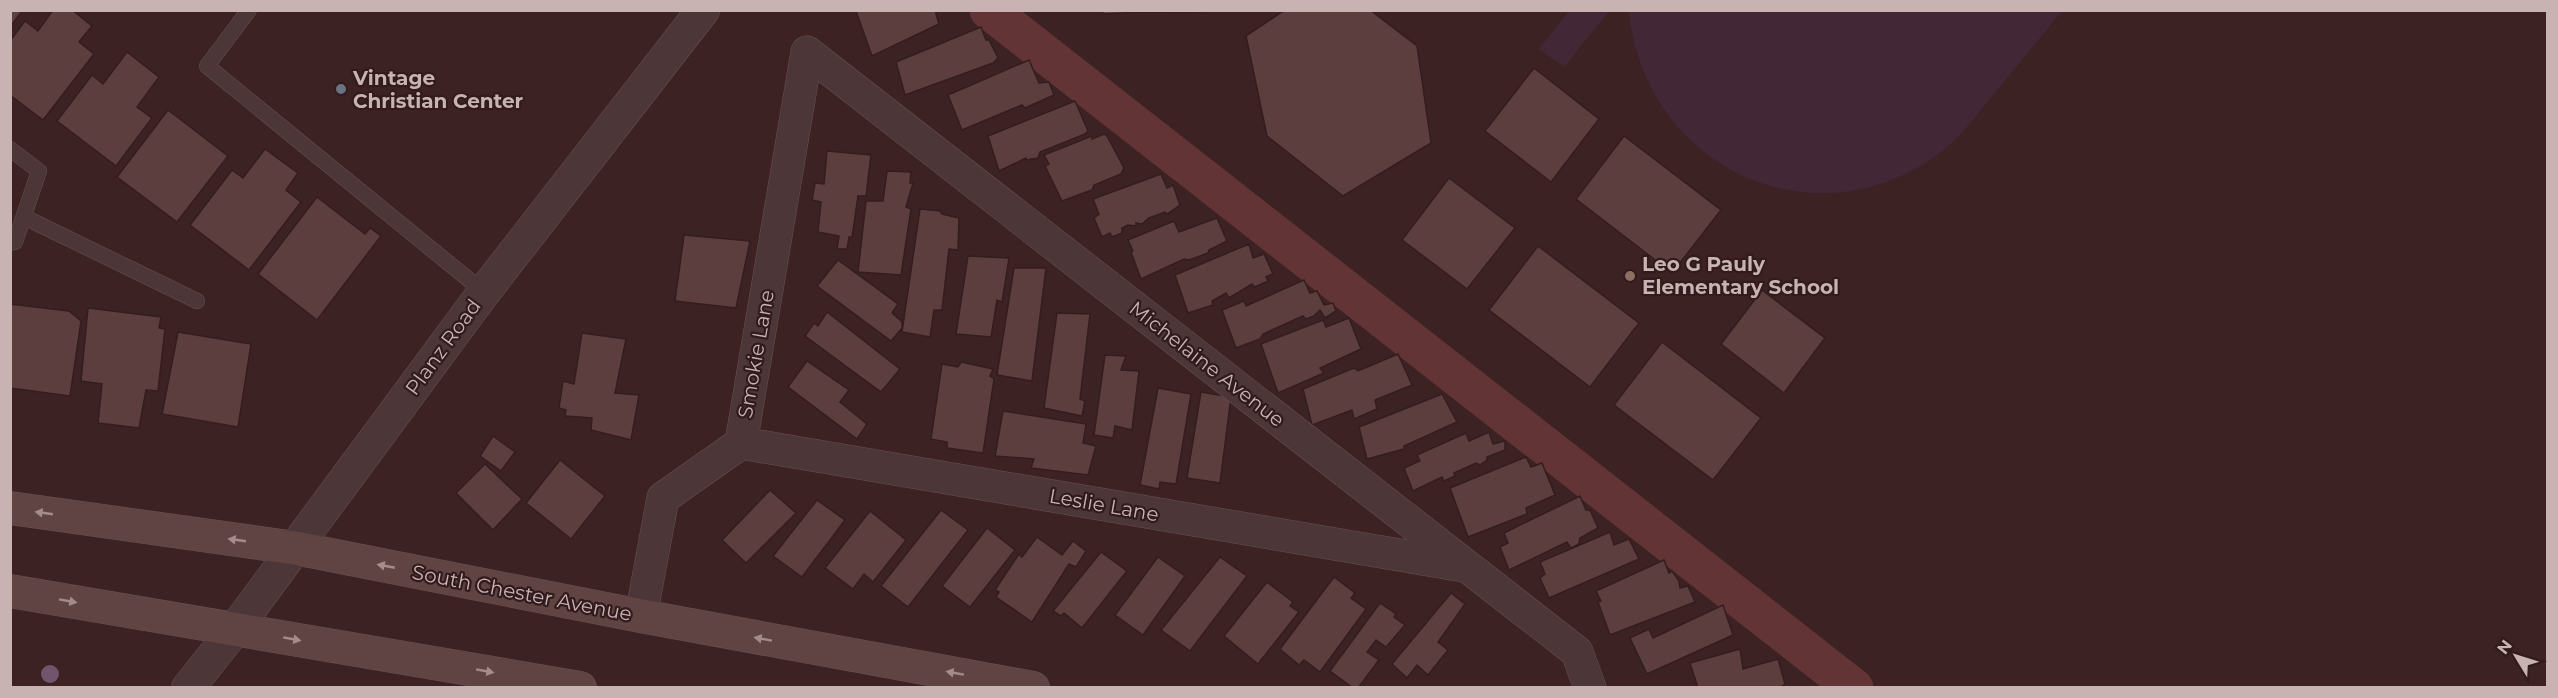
<svg xmlns="http://www.w3.org/2000/svg" width="2558" height="698" font-family="Montserrat,sans-serif">
<rect width="100%" height="100%" fill="#3d2223"/>
<g fill="#422837">
<path d="M1569,11H1609L1564,67L1539,49Z"/>
<path d="M1629,11V10L2062,11C2039,39 2016,67 1993,95C1976,116 1959,139 1937,155C1809,246 1644,164 1629,11Z"/>
</g>
<g fill="none" stroke-linecap="round" stroke-linejoin="round">
<path stroke="#633435" stroke-width="39" d="M989,10L1854,688"/>
</g>
<g fill="#5d3e3f" stroke="#341d1e" stroke-width="1.5">
<path d="M10,10H23L10,27Z"/>
<path d="M53,10H72L92,26L79,42L94,54L43,120L10,95V41L25,21L38,31Z"/>
<path d="M935,10L939,24L872,56L856,11Z"/>
<path d="M1100,10H1205V13L1140,12L1104,14Z"/>
<path d="M1285,10H1370L1417,46L1431,143L1343,196L1267,136L1246,36Z"/>
<path d="M981,27L986,40H989L998,58L993,63L905,95L896,62Z"/>
<path d="M127,52L159,77L137,107L152,118L116,166L57,121L92,75L103,84Z"/>
<path d="M1029,60L1039,83L1049,82L1054,95L1025,108L1022,105L962,130L948,95Z"/>
<path d="M1534,68L1599,119L1551,182L1485,131Z"/>
<path d="M1075,101L1088,131L1085,134L1040,152L1038,158L1026,160V158L999,171L988,136Z"/>
<path d="M168,110L228,156L177,222L117,177Z"/>
<path d="M1104,134L1107,136L1124,168L1121,174L1094,185L1092,190L1062,201L1045,166L1049,164L1044,155L1092,136V139Z"/>
<path d="M1624,136L1721,210L1672,273L1576,199Z"/>
<path d="M265,149L298,173L286,190L301,202L249,270L190,225L232,170L243,178Z"/>
<path d="M827,151L871,155L866,196H858L852,237H849L847,249H837L839,236L818,232L821,202L812,200L815,183L824,184Z"/>
<path d="M887,171L911,172L910,183H913L906,207L911,209L901,275L858,272L866,201H883Z"/>
<path d="M1161,174L1167,188L1173,185L1180,205L1167,214L1165,212L1149,218L1142,224L1136,223V226L1128,225L1122,228V233L1112,237L1110,233L1102,237L1094,218L1099,214L1093,199Z"/>
<path d="M1449,178L1515,228L1467,289L1402,240Z"/>
<path d="M317,197L365,234L370,228L381,236L317,320L258,274Z"/>
<path d="M920,209L940,211L942,214L959,218L958,250L949,249L942,310H934L930,337L902,332Z"/>
<path d="M1217,218L1227,241L1209,250L1208,253L1189,260L1184,259L1141,279L1131,252L1133,251L1128,240L1174,221L1179,232Z"/>
<path d="M684,235L750,241L736,308L675,301Z"/>
<path d="M1249,244L1253,258L1264,254L1273,274L1266,277L1268,281L1255,287L1252,284L1229,298L1226,293L1212,301L1213,305L1188,313L1175,275Z"/>
<path d="M1538,246L1639,323L1590,387L1489,310Z"/>
<path d="M968,256L1009,258L1002,302L997,300L991,337L956,334Z"/>
<path d="M838,260L898,304L892,313L902,322V328L891,341L817,286Z"/>
<path d="M1014,268H1046L1032,381L997,375Z"/>
<path d="M1304,280L1310,293L1317,291L1324,305L1333,303L1336,311L1325,318L1320,310L1314,316L1306,319L1303,316L1263,334L1260,339L1236,348L1222,310L1244,301L1246,306Z"/>
<path d="M1762,290L1825,338L1784,393L1721,344Z"/>
<path d="M10,304L69,311L81,321L70,396L10,388Z"/>
<path d="M88,308L161,317L159,328L165,329L158,391L146,390L139,428L98,423L102,384L81,381Z"/>
<path d="M827,312L900,369L881,392L805,336L814,323L818,326Z"/>
<path d="M1057,313L1090,314L1080,399L1085,401L1082,416L1044,408Z"/>
<path d="M1349,318L1361,349L1320,368L1324,373L1278,393L1261,344L1323,320L1326,327Z"/>
<path d="M178,332L251,344L238,427L162,414Z"/>
<path d="M582,333L626,339L615,393L639,395L631,440L591,430L592,418L565,416L566,410L559,408L563,381L574,384Z"/>
<path d="M1662,342L1761,418L1713,480L1614,405Z"/>
<path d="M1398,354L1412,385L1375,400L1377,409L1354,419L1352,410L1312,425L1303,389L1354,368L1358,371Z"/>
<path d="M1105,355L1126,356L1121,370L1139,371L1132,430L1115,426L1113,438L1094,435Z"/>
<path d="M807,361L849,390L840,402L867,424L857,439L788,387Z"/>
<path d="M961,362L993,369L990,376L994,379L983,453L947,448V442L931,439L942,364L958,367Z"/>
<path d="M1158,388L1191,394L1176,484L1160,482L1159,489L1140,485Z"/>
<path d="M1201,392L1231,397L1220,483L1187,478Z"/>
<path d="M1442,394L1457,422L1404,446V449L1367,459L1359,427Z"/>
<path d="M1003,411L1086,424L1083,443L1096,446L1088,475L1031,468L1034,459L995,456Z"/>
<path d="M1489,432L1493,444L1505,441V450L1487,457V460L1480,465L1476,463L1454,473L1455,476L1444,481L1442,477L1413,491L1404,468L1420,461L1417,455L1466,433L1469,441Z"/>
<path d="M493,436L515,452L501,471L480,456Z"/>
<path d="M1526,457L1531,467L1542,463L1555,495L1526,508L1527,514L1468,537L1450,488Z"/>
<path d="M560,460L605,496L571,539L526,503Z"/>
<path d="M485,464L522,499L493,530L456,493Z"/>
<path d="M770,490L796,513L746,563L722,540Z"/>
<path d="M1580,496L1586,510H1590L1598,528L1580,538L1579,544L1571,548L1567,542L1509,570L1500,547L1508,543L1504,533Z"/>
<path d="M817,500L845,520L802,577L773,556Z"/>
<path d="M941,510L968,530L908,607L881,586Z"/>
<path d="M870,511L906,540L873,582L864,574L853,589L825,568Z"/>
<path d="M987,528L1015,550L970,607L942,586Z"/>
<path d="M1610,532L1614,545L1629,539L1639,559L1549,598L1540,578L1545,574L1540,562Z"/>
<path d="M1037,537L1062,555L1073,541L1086,551L1076,567L1069,564L1032,622L996,597L999,592L995,590L1019,554L1022,557Z"/>
<path d="M1101,552L1127,571L1082,628L1064,613L1061,616L1053,611Z"/>
<path d="M1158,557L1185,576L1143,635L1115,615Z"/>
<path d="M1220,557L1247,576L1190,651L1161,630Z"/>
<path d="M1664,560L1669,573L1672,571L1679,581L1680,588L1688,586L1695,602L1610,635L1598,602L1601,601L1596,591Z"/>
<path d="M1334,577L1355,593L1351,598L1366,609L1320,672L1304,660L1299,665L1280,649Z"/>
<path d="M1267,582L1293,602L1290,606L1299,612L1258,664L1224,636Z"/>
<path d="M1451,593L1465,604L1438,642L1448,650L1428,675L1417,665L1407,678L1392,664Z"/>
<path d="M1380,603L1396,614L1394,617L1405,625L1386,647L1376,640L1367,652L1379,660L1358,688H1353L1330,671Z"/>
<path d="M1723,605L1733,635L1647,674L1630,638L1649,629L1653,638Z"/>
<path d="M1740,649L1743,669L1778,659L1785,684L1779,688H1698L1690,663Z"/>
</g>
<g fill="none" stroke-linecap="round" stroke-linejoin="round">
<g stroke="#685152" stroke-width="16">
<g id="service">
<path d="M249,10L207,66L484,292"/>
<path d="M10,149L39,171L15,242L10,243"/>
<path d="M24,217L197,301"/>
</g>
</g>
<g stroke="#685152" stroke-width="33">
<g id="minor">
<path d="M741,443L1464,566"/>
<path d="M641,616L663,498L741,443L807,52L1577,652L1590,688"/>
</g>
</g>
<g stroke="#685152" stroke-width="34">
<path id="tertiary" d="M188,688L235,629L484,292L703,10"/>
</g>
<g stroke="#685152" stroke-width="34">
<g id="secondary">
<path d="M10,508L295,548L641,616L1033,688"/>
<path d="M10,591L580,688"/>
</g>
</g>
<use href="#service" stroke="#4d3637" stroke-width="15"/>
<use href="#minor" stroke="#4d3637" stroke-width="32"/>
<use href="#tertiary" stroke="#4d3637" stroke-width="33"/>
<use href="#secondary" stroke="#604444" stroke-width="33"/>
</g>
<circle fill="#70556d" cx="50" cy="674" r="9"/>
<defs><path id="oneway-solid" d="M-6-.8H1V-3.2L6.5 0L1 3.2V.8H-6Z" transform="scale(1.5)"/></defs>
<g fill="#a48c8c">
<use href="#oneway-solid" transform="translate(44 513) rotate(-172)"/>
<use href="#oneway-solid" transform="translate(237 540) rotate(-172)"/>
<use href="#oneway-solid" transform="translate(386 566) rotate(-169)"/>
<use href="#oneway-solid" transform="translate(68 601) rotate(10)"/>
<use href="#oneway-solid" transform="translate(292 639) rotate(10)"/>
<use href="#oneway-solid" transform="translate(763 639) rotate(-170)"/>
<use href="#oneway-solid" transform="translate(485 671) rotate(10)"/>
<use href="#oneway-solid" transform="translate(955 673) rotate(-170)"/>
</g>
<circle fill="#6b7280" stroke="#321b1c" stroke-width="2" cx="341" cy="89" r="6"/>
<circle fill="#8d6e63" stroke="#321b1c" stroke-width="2" cx="1630" cy="276" r="6"/>
<g text-anchor="middle" stroke-width="4.5" stroke-linejoin="round" paint-order="stroke">
<g font-size="20" font-weight="bold" fill="#c9b2b2" stroke="#321b1c" text-anchor="start">
<text x="353" y="85">Vintage<tspan x="353" dy="23">Christian Center</tspan></text>
<text x="1642" y="271">Leo G Pauly<tspan x="1642" dy="23">Elementary School</tspan></text>
</g>
<g font-size="20" fill="#c9b2b2" stroke="#321b1c">
<text transform="translate(443 347) rotate(-54)" y="7">Planz Road</text>
<text transform="translate(756 354) rotate(-80)" y="7">Smokie Lane</text>
<text transform="translate(1207 364) rotate(38)" y="7">Michelaine Avenue</text>
<text transform="translate(1104 505) rotate(10)" y="7">Leslie Lane</text>
<text transform="translate(522 593) rotate(11)" y="7">South Chester Avenue</text>
</g>
</g>
<rect width="2558" height="698" fill="none" stroke="#c9b2b2" stroke-width="24"/>
<g transform="translate(2516 656) rotate(308)" stroke="#321b1c" stroke-width="4.5" paint-order="stroke">
<path d="M0-4.5L10 22L0 15L-10 22Z" fill="#c9b2b2"/>
<text y="-9" font-size="16" font-weight="bold" text-anchor="middle" fill="#c9b2b2">N</text>
</g>
</svg>
